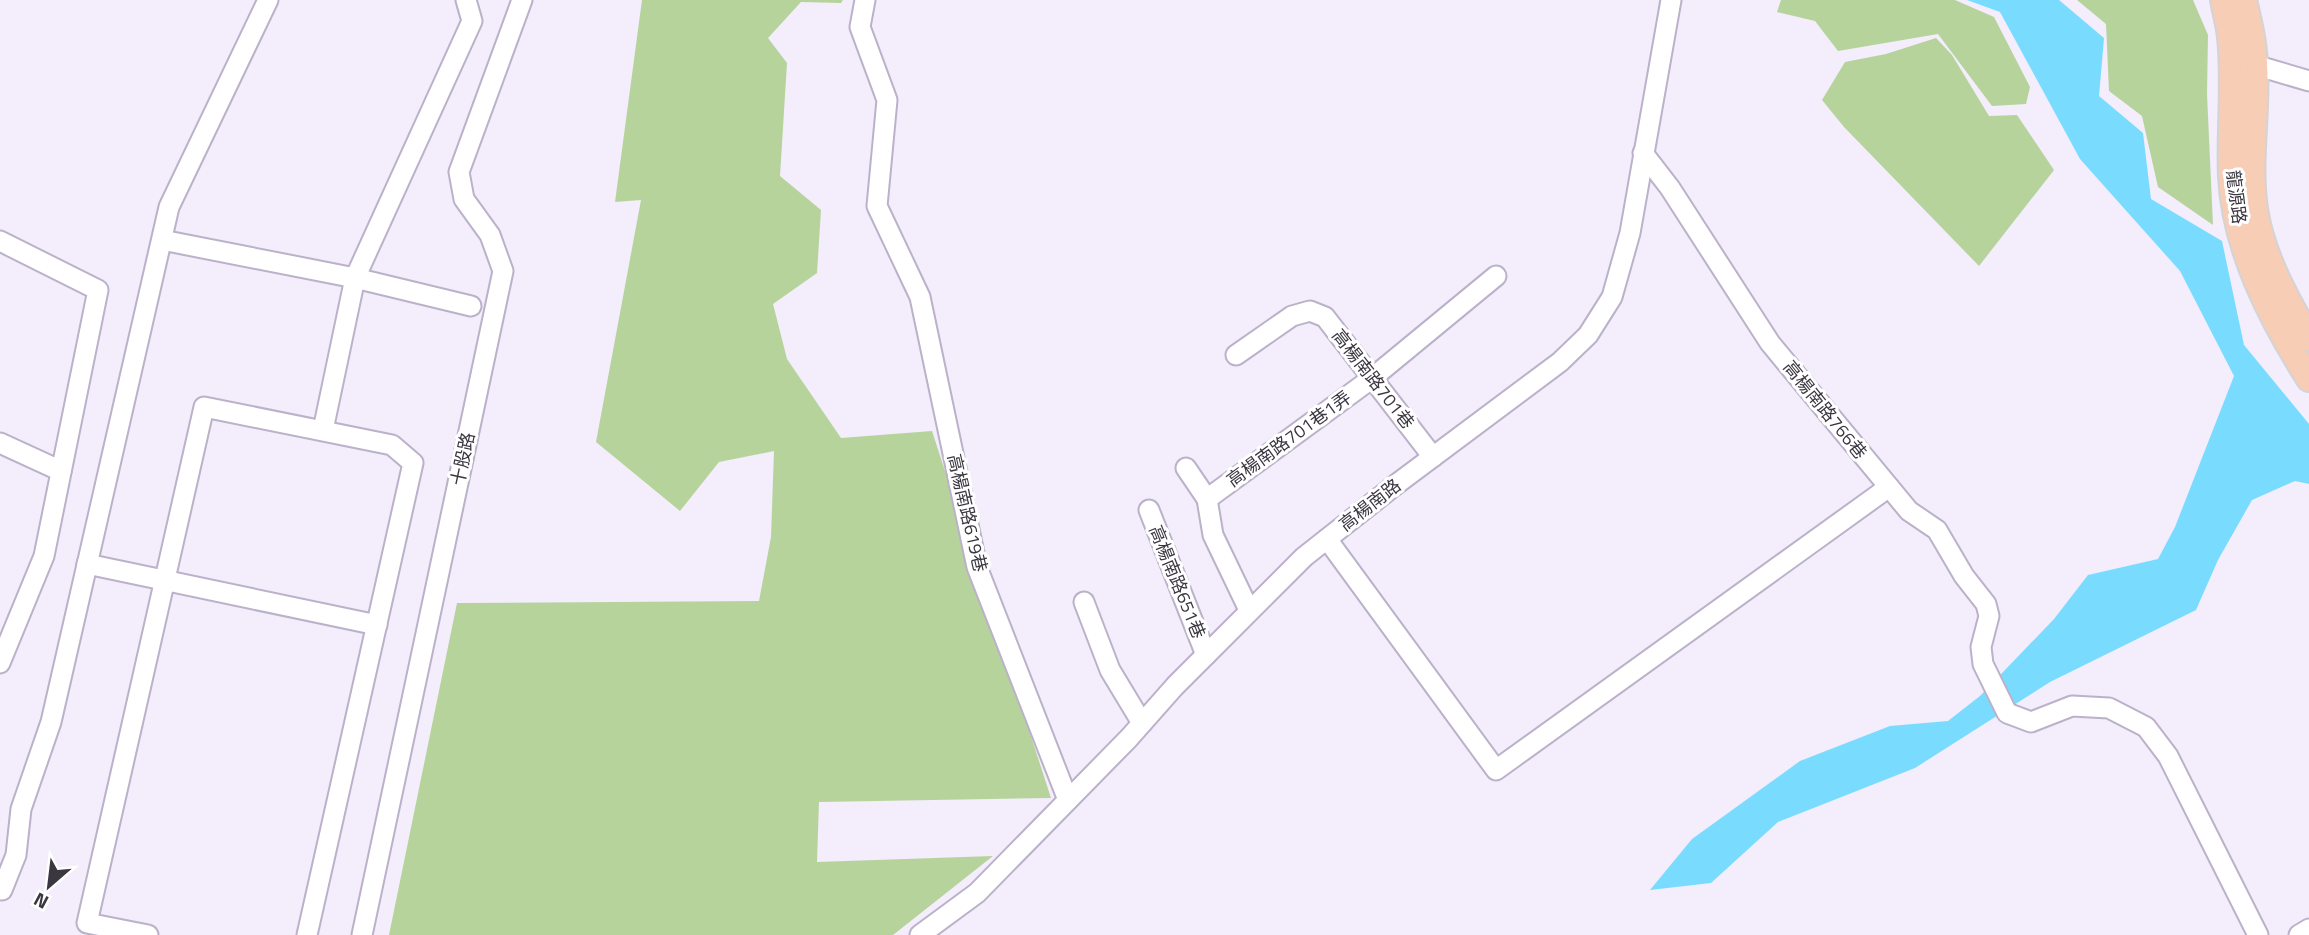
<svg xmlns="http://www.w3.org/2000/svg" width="2309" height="935" font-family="'Titillium Web','Noto Sans TC',sans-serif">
<rect width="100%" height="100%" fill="#f3edfc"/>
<g fill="#b7d39c">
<path d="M642,0H843L841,3L801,2L768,38L787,63L780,176L821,210L817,273L773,304L787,359L841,438L932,431L1051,798L819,802L817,862L993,856L893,935H389L457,603L759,601L771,537L774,451L719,462L680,511L596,442L641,200L615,202Z"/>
<path d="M1781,0H1955L1994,17L2030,87L2026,104L1992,106L1938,34L1838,51L1815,21L1777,12Z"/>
<path d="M2077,0H2193L2208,35L2207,94L2213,225L2158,187L2142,116L2109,91L2106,24Z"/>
<path d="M1936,38L1952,55L1989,116L2017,115L2054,170L1979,266L1844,127L1822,100L1845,62L1886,54Z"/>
</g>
<path fill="#79dcff" d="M1967,0H2059L2104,38L2099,96L2143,133L2151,199L2222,241L2244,345L2309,424V484L2295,481L2252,500L2218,560L2196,610L2050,682L1915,768L1778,822L1711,883L1650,890L1692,839L1800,761L1890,726L1948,721L1980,696L2054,619L2088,575L2158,559L2175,527L2234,376L2180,271L2080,159L2000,12Z"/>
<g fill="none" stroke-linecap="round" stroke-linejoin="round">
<g stroke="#bbb1c9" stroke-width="23">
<g id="minor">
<path d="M865,0L860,27L887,100L877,206L920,297L977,567L1068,800"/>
<path d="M2242,65H2255L2309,81"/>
<path d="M1643,153L1670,188L1770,343L1909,511L1937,530L1964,576L1986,604L1989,616L1981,647L1983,664L2007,713L2031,722L2072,706L2109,708L2146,727L2168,756L2258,935"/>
<path d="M162,240L355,278L471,306"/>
<path d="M0,241L98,290L44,556L0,663"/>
<path d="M1236,355L1292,316L1310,311L1325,317L1433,457"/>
<path d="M323,430L355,278L472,21L466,0"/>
<path d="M0,443L61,471"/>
<path d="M1186,468L1207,499L1213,535L1249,610"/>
<path d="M1207,499L1371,379L1496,276"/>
<path d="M1149,510L1206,655"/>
<path d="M1327,539L1496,770L1889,487"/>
<path d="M87,564L377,625"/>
<path d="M1084,602L1110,670L1142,723"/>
<path d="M2,890L16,855L21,809L51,722L169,207L268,0"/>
<path d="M148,935L87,923L204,407L392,445L413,463L307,935"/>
<path d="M362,935L503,271L490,235L464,199L459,172L522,0"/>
<path d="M920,935L977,893L1129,738L1175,686L1304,557L1394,486L1560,362L1588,335L1612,297L1630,233L1671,0"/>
<path d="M2299,935L2309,929"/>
</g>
</g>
<g stroke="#d4d3d5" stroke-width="28">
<g id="major">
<path d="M2223,0C2225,12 2229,25 2230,37C2235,83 2229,130 2231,176C2234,248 2271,319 2309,379"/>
<path d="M2244,0C2249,21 2254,42 2255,64C2258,112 2248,161 2255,209C2262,255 2286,298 2309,338"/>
</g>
</g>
<use href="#minor" stroke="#fff" stroke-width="19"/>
<use href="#major" stroke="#f7cdb6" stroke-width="24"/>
</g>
<g text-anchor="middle" stroke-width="6" stroke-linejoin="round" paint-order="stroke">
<g font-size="18" fill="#3b3741" stroke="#fff">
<text transform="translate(2236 197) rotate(83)" y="6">龍源路</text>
<text transform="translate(1373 379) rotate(52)" y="6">高楊南路701巷</text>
<text transform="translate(1825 410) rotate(51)" y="6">高楊南路766巷</text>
<text transform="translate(1289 439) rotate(-36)" y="6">高楊南路701巷1弄</text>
<text transform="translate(463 459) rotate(-78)" y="6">十股路</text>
<text transform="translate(1370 505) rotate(-38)" y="6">高楊南路</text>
<text transform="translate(967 513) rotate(77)" y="6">高楊南路619巷</text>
<text transform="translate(1177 582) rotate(68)" y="6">高楊南路651巷</text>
</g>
</g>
<g transform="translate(49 886) rotate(208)" stroke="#ffffff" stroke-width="5" paint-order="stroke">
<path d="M0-5L12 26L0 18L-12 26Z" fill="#3b3741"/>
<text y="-10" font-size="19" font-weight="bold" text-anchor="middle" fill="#3b3741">N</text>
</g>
</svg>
